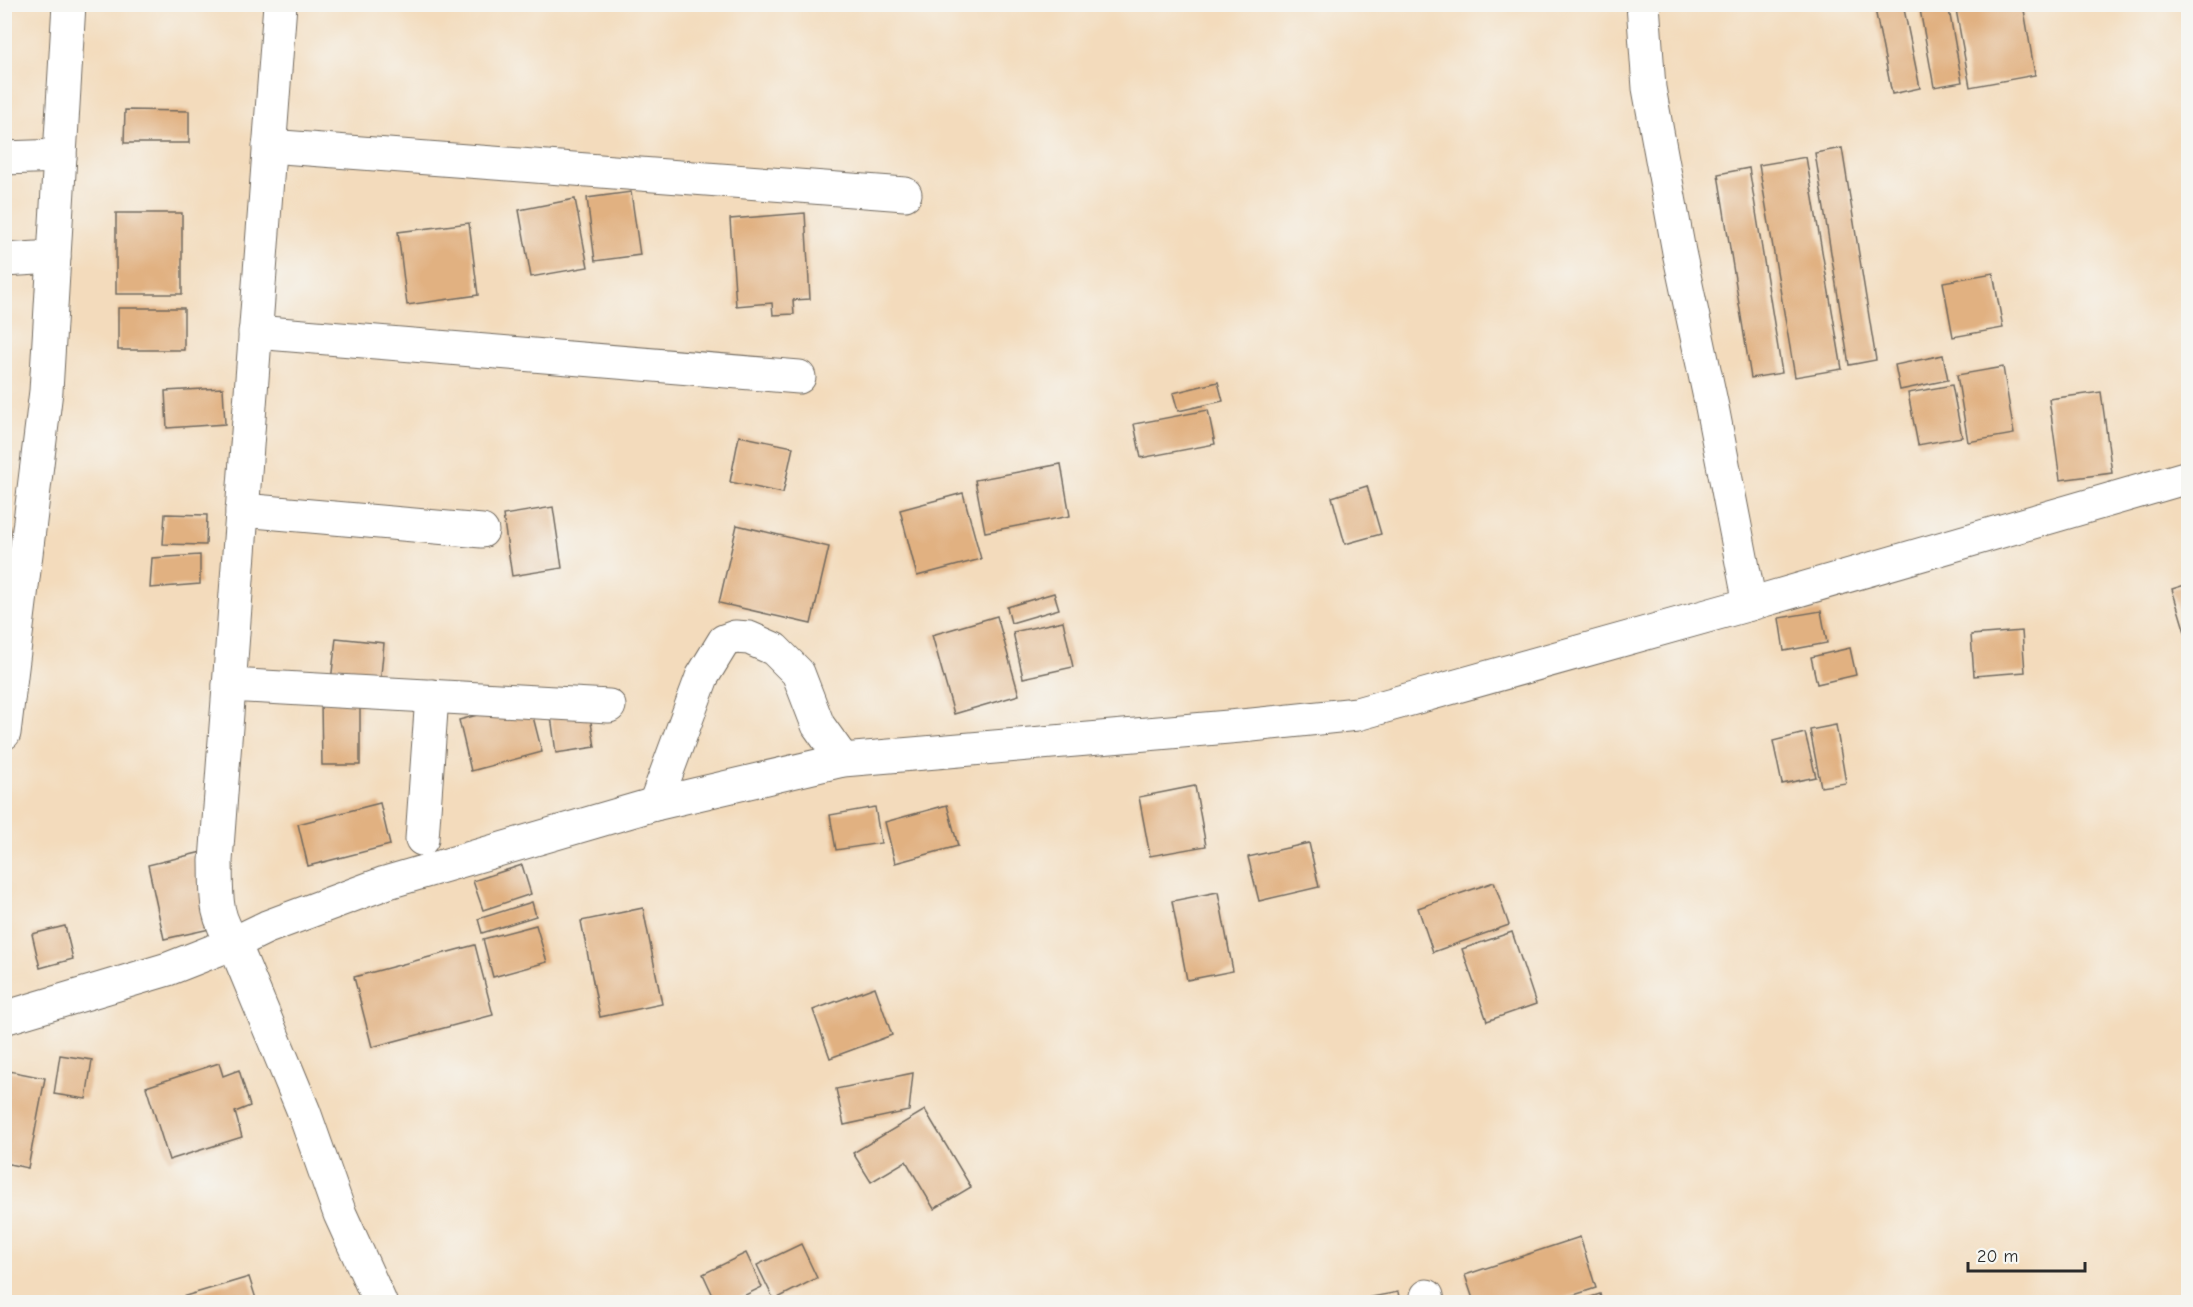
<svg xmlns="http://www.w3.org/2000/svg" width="2193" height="1307" font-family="'Comic Neue',sans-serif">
<rect width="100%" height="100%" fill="#f6f6f2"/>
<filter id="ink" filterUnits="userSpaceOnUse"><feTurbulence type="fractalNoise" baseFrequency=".0167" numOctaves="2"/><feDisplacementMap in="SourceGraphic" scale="12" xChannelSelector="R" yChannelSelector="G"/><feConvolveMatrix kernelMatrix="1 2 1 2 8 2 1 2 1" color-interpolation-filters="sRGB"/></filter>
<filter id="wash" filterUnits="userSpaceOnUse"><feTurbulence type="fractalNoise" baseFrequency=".008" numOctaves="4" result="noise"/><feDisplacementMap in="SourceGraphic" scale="24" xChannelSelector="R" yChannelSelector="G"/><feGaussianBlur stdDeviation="1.35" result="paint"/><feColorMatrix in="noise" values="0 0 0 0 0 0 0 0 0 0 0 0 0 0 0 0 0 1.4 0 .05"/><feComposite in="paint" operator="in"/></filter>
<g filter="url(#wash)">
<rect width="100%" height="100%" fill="#f3dbbc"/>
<g id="blocks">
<g fill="#e1b181">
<path d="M1874,4H1903L1920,88L1892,94Z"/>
<path d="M1919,4H1948L1962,82L1934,87Z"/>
<path d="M1955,4H2023L2035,75L1970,87Z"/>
<path d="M125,110L189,111V143H124Z"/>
<path d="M1842,148L1876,360L1849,365L1815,153Z"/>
<path d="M1806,157L1842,369L1795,377L1759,165Z"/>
<path d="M1749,168L1782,373L1751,378L1718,174Z"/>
<path d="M631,192L640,255L595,261L587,198Z"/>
<path d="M575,199L588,267L531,277L519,210Z"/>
<rect x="116" y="213" width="66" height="81"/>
<path d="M805,213L810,299L793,300L794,314L773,315L772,303L736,306L730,219Z"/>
<path d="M469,223L478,295L407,305L398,232Z"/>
<path d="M1993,273L2003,328L1953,337L1943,282Z"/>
<rect x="118" y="308" width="66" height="42"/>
<path d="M1943,355L1948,380L1900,390L1895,365Z"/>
<path d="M2003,367L2014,434L1968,442L1957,375Z"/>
<path d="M1218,382L1223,401L1178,411L1173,393Z"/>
<path d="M1952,385L1962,437L1918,445L1908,393Z"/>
<path d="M223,388L225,424L167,428L165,391Z"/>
<path d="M2101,392L2112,473L2060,480L2049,399Z"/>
<path d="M1208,410L1215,444L1141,458L1134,424Z"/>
<path d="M739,436L793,447L783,493L730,482Z"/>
<path d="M1061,464L1070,516L985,532L975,480Z"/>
<path d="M1367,486L1381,534L1345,544L1332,497Z"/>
<path d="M963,493L981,559L917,576L900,510Z"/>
<path d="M553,507L562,568L512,576L503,515Z"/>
<path d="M165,514L207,515L206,545L163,544Z"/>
<path d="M737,525L829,547L811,624L719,603Z"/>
<path d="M200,555V584L150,588L152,558Z"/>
<path d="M2188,584V642L2172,589Z"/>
<path d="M1054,593L1059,609L1011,623L1007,607Z"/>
<path d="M1821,611L1827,643L1784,651L1779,618Z"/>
<path d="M997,616L1019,695L954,714L932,635Z"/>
<path d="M1063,621L1073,667L1023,678L1013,632Z"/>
<path d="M2022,631L2025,672L1974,676L1971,635Z"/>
<path d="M336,638L384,643L380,686L331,681Z"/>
<path d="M1850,648L1856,675L1817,684L1811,657Z"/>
<path d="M529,701L542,752L471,771L459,720Z"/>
<path d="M321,702H360V765H322Z"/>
<path d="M589,710L595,747L556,753L551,716Z"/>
<path d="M1836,725L1846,783L1821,787L1810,730Z"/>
<path d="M1805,733L1816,777L1782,784L1773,741Z"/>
<path d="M1195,786L1206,846L1150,856L1139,797Z"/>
<path d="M380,803L390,845L308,866L298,824Z"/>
<path d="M947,805L958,846L895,863L885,822Z"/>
<path d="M875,807L881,843L836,850L830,815Z"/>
<path d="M1309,843L1319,887L1259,901L1248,857Z"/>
<path d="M202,852L219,927L164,939L148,865Z"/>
<path d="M522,865L531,894L483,910L473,881Z"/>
<path d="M1494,882L1509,925L1433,952L1418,908Z"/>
<path d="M1218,892L1233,971L1187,980L1172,901Z"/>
<path d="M532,902L536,916L482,933L478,919Z"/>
<path d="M643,908L662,1004L600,1017L581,921Z"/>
<path d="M536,925L547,962L493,977L483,939Z"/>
<path d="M65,926L73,959L40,968L32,934Z"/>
<path d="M1512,932L1536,1004L1487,1021L1462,949Z"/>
<path d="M475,945L493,1015L372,1047L354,977Z"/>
<path d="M875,987L892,1035L830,1058L813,1010Z"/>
<path d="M60,1055L92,1060L86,1099L54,1094Z"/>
<path d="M219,1063L223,1076L239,1070L250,1106L235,1112L242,1137L169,1160L146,1087Z"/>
<path d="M4,1070L45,1078L28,1168L4,1163Z"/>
<path d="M913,1073L909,1111L844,1125L836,1089Z"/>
<path d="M925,1110L971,1187L934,1209L906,1161L871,1182L853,1153Z"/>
<path d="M1580,1237L1596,1288L1552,1302H1474L1465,1275Z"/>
<path d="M801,1244L817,1278L774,1300L757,1265Z"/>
<path d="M746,1253L762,1287L731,1302H716L703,1274Z"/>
<path d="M249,1277L257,1302H173L172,1300Z"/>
<path d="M1398,1292L1400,1302H1350V1301Z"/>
<path d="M1600,1294L1602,1302H1576Z"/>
</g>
</g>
</g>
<g filter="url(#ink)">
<use href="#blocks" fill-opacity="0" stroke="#71695e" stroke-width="1.5"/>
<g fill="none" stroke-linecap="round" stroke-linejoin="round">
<g stroke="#71695e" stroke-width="35">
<g id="minor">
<path d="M280,4L216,861C217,894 213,914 234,943L304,1112L340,1214L380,1302"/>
<path d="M1643,4L1649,88L1679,252L1712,407L1750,604"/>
<path d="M269,146L905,194"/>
<path d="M4,158L60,156"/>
<path d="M4,260L54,257"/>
<path d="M255,332L799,377"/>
<path d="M242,510L482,531"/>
<path d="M229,685L609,706"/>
<path d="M4,733L46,391L69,4"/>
<path d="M655,804L702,677L724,641L735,637L749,638L774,649L798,673L818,725L843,760"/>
<path d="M422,839L432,696"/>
<path d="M4,1018L168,969L234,943L267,927L385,883L655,804L843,760L1252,725L1357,714L1750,604L2188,477"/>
<path d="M1427,1296L1428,1302"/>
</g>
</g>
<use href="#minor" stroke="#fff" stroke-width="33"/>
</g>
</g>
<rect width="2193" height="1307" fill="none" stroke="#f6f6f2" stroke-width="24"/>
<path d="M1968 1262v9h117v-9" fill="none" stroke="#2b2b2b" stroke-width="3"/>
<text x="1977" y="1262" font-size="18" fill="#2b2b2b" stroke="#f6f6f2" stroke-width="4.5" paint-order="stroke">20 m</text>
</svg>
